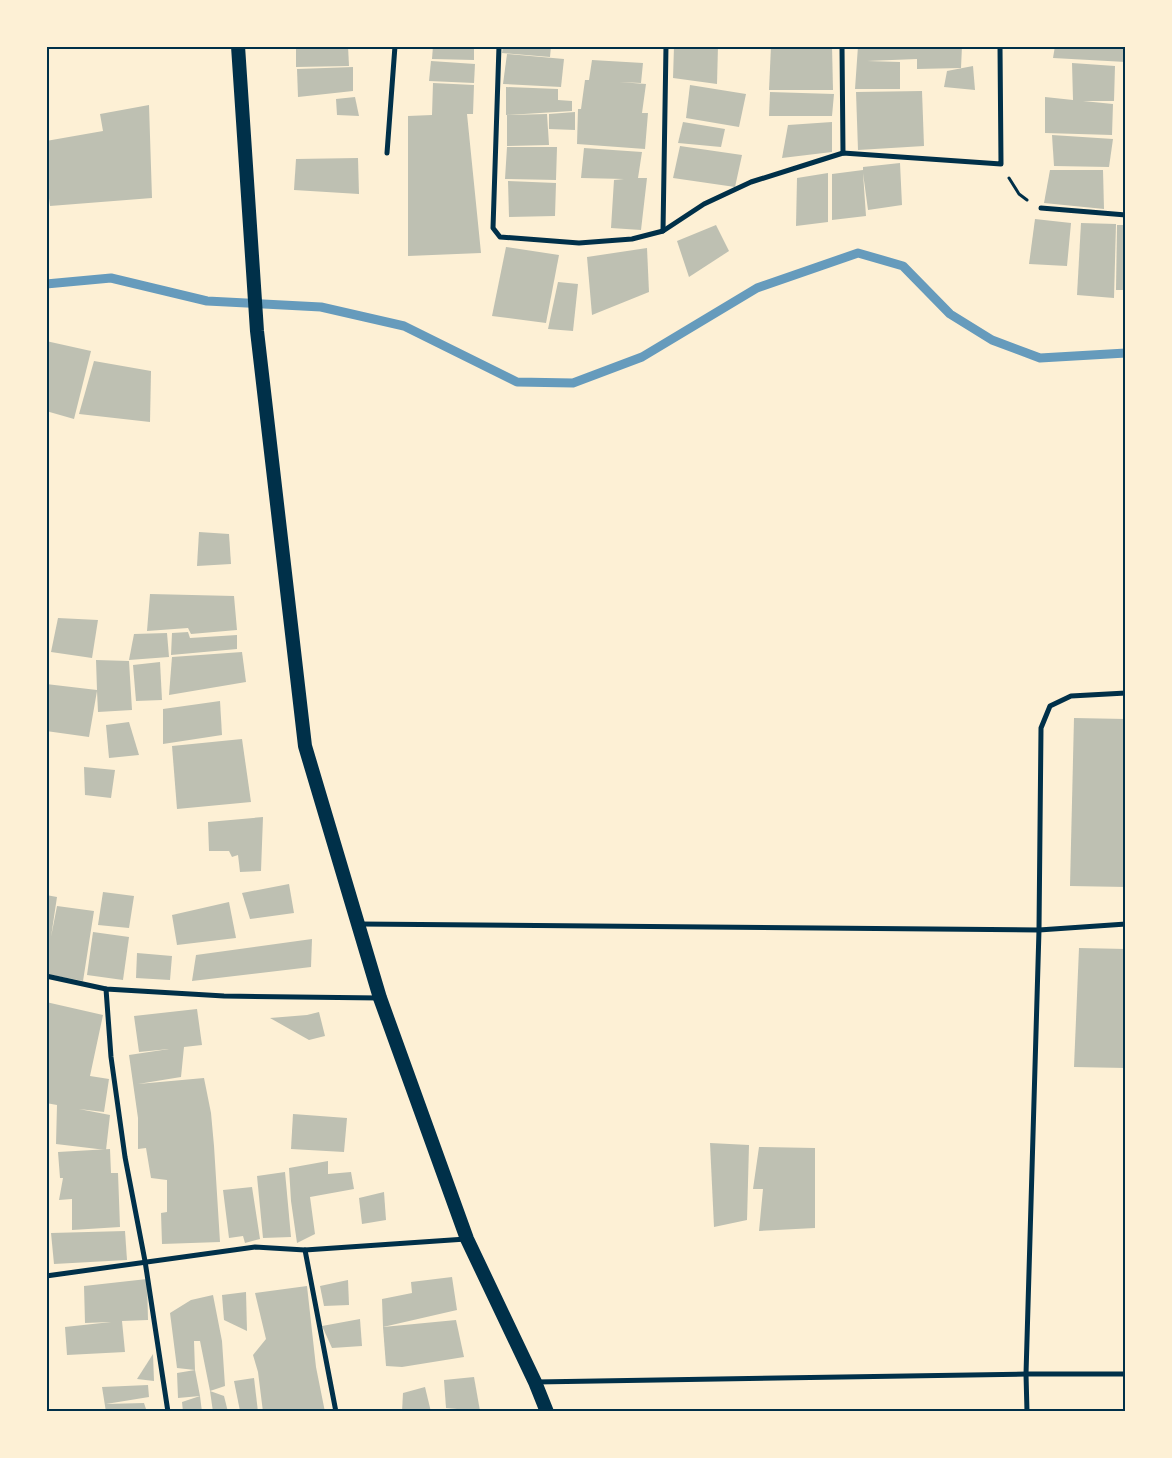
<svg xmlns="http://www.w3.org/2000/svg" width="1172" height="1458" font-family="'Roboto Condensed',sans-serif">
<rect width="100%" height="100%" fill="#fdf0d5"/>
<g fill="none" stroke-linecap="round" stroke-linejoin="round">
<path stroke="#669bbc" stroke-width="9" d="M46,284L111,278L207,301L321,307L404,326L517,382L573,383L642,357L757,288L858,253L903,266L950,314L992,340L1040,358L1126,353"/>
</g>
<g fill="#bec0b2">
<path d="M296,46H348L349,66L296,67Z"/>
<path d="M433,46H474V60L432,59Z"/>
<path d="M503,46H551L550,57L502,53Z"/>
<path d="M674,46H718L717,84L673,78Z"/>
<path d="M771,46H832L833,90H769Z"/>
<path d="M858,46H962L961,68L917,69V59L867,61L900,62V89H855Z"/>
<path d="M1055,46H1126V62L1053,58Z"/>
<path d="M507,54L564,59L561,87L503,84Z"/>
<path d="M592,60L643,63L641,83L619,82L646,84L642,113H648L645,149L577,144L578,109H581L585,80H589Z"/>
<path d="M431,61L475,64L474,83L429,81Z"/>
<path d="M1072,63L1115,66L1114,101H1083L1113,104L1112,135L1045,133V97L1073,100Z"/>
<path d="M973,66L975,90L944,87L947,71Z"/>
<path d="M353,67V91L298,97L297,69Z"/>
<path d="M433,83L474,85L473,114H467L481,253L408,256V116L432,115Z"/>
<path d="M690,85L746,94L739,127L686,118Z"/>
<path d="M506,87L558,89V100L572,101V111L506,115Z"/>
<path d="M922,91L924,146L858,150L856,92Z"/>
<path d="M770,92L834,94L832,116H769Z"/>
<path d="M355,97L359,116L337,115L336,99Z"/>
<path d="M149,105L152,198L50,206L46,175V141L103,131L100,114Z"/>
<path d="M575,112V130L549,129V114Z"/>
<path d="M547,114L549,145L507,146V115Z"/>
<path d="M683,122L725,129L721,147L678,143Z"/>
<path d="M832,122V152L782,158L788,125Z"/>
<path d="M1052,135L1113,139L1109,167L1054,166Z"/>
<path d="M680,146L742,155L735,187L673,178Z"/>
<path d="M507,147H557L556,180L505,179Z"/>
<path d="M584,148L642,152L638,178H647L641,230L611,228L614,180L624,179L581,178Z"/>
<path d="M358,158L359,194L294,190L296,159Z"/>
<path d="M900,163L902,205L868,210L863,173L866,216L832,220V174L863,170V167Z"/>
<path d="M1050,170H1103L1104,209L1044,203Z"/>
<path d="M828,173V222L796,226L797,178Z"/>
<path d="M508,181L556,183L555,216L509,217Z"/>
<path d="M1035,219L1071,223L1067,266L1029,264Z"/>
<path d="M1081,223L1116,224L1114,298L1077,295Z"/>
<path d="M716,225L729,251L689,277L677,241Z"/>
<path d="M1117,225H1126V290H1116Z"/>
<path d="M506,247L559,255L546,323L492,316Z"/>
<path d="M647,248L649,292L592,315L587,257Z"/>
<path d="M558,282L578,284L573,331L548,329Z"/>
<path d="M46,341L91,351L74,419L46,411Z"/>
<path d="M94,361L151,371L150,422L79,414Z"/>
<path d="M199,532L229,534L231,564L197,566Z"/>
<path d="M150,594L234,596L237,630L191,634L188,628L147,631Z"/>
<path d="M58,618L98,620L92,658L51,652Z"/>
<path d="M188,632L190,638L237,635V649L171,655L172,633Z"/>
<path d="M167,633L169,657L129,660L134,634Z"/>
<path d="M242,652L246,682L169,695L172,657Z"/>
<path d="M96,660L129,661L132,710L98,712L97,691L89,737L46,731V684L97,690Z"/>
<path d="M160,662L162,700L136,701L133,665Z"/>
<path d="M220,701L222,735L163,744V709Z"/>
<path d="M1074,718L1126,719V887L1070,886Z"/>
<path d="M129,722L139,755L109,758L106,725Z"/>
<path d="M242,739L251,802L177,809L172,746Z"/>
<path d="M84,767L115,770L111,798L85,795Z"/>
<path d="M263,817L261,871L240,872L238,855L232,857L229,851H209L208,822Z"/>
<path d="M289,884L294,913L250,919L242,893Z"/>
<path d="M103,892L134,896L129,928L98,925Z"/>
<path d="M46,895L57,897L51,937L57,906L94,911L83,981L46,974Z"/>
<path d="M229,902L236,938L177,945L172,915Z"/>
<path d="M93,932L129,937L123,980L87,975Z"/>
<path d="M312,939L311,967L192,981L196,955Z"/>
<path d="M1079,948L1126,949V1068L1074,1067Z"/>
<path d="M137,953L172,956L170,980L136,978Z"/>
<path d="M46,1002L103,1015L90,1076L109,1079L104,1112L79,1109L110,1115L106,1150L56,1144L57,1105L46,1103Z"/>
<path d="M197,1009L202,1045L184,1047L181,1077L138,1084L204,1078L211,1113L214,1146L220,1242L162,1244L161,1213L167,1212V1180L151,1178L146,1148L138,1149V1118L129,1055L169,1049L139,1052L134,1016Z"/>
<path d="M319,1012L325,1036L309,1040L270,1018L307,1015Z"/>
<path d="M293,1114L347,1118L344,1152L291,1149Z"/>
<path d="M710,1143L749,1145L747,1220L714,1227Z"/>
<path d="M759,1147L815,1148V1228L759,1231L763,1189H753Z"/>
<path d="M110,1149L111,1173H118L120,1227L72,1230V1199L59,1200L63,1178H60L58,1152Z"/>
<path d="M328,1161V1174L351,1172L354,1189L310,1197L315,1234L297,1243L291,1201L289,1168Z"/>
<path d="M285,1172L291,1237L263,1238L257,1176Z"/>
<path d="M252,1187L260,1239L245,1243L243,1236L229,1238L223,1190Z"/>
<path d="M384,1192L386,1220L362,1224L359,1198Z"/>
<path d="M125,1231L127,1260L54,1264L51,1233Z"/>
<path d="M452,1277L457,1310L383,1327L382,1299L412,1293L411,1282Z"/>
<path d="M147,1279L148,1320L122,1321L125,1352L67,1355L65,1327L111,1322L85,1323L84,1286Z"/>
<path d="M348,1280L349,1305L324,1306L320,1286Z"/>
<path d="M307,1286L316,1367L325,1412H263L258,1372L253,1355L266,1339L255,1293Z"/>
<path d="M246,1292L247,1331L224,1320L222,1295Z"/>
<path d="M213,1295L222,1341L225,1386L210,1391L200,1341H194L195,1370L177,1368L170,1313L191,1300Z"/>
<path d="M360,1319L362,1346L332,1348L322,1326Z"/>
<path d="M456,1320L464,1357L402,1367L386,1366L383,1327Z"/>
<path d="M153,1354L154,1381L137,1379Z"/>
<path d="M195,1370L200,1396L202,1412H183L182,1402L200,1396L178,1398L177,1373Z"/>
<path d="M474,1377L480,1411L446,1408L444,1380Z"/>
<path d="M254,1378L258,1412L240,1411L234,1381Z"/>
<path d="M148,1385L149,1397L106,1404L144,1403L147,1412H106L102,1387Z"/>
<path d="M425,1387L431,1412H402L403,1393Z"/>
<path d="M210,1391L224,1396L228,1412H213Z"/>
</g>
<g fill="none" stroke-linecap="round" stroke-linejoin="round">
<path stroke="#003049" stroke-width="3" d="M1009,178L1019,194L1027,200"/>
<g stroke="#003049" stroke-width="5">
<path d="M499,46L493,228L500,237L579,243L632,239L663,231L704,204L751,182L843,153L1001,164L1000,46"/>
<path d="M842,46L843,153"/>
<path d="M387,153L395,46"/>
<path d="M1041,208L1126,215"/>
<path d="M663,231L666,46"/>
<path d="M360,924L1039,930L1126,924"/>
<path d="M46,976L106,989L224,996L380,998"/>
<path d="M106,989L111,1057L125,1157L145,1261L168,1412"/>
<path d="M305,1250L336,1412"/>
<path d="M46,1276L255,1247L305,1250L466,1239"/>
<path d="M536,1382L1026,1374H1126"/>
<path d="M1027,1412L1026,1374L1039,930L1041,728L1050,706L1071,696L1126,693"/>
</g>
<path stroke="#003049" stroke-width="14" d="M238,46L257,331L305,746L380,998L467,1239L535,1382L547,1412"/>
</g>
<rect width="1172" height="1458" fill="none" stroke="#fdf0d5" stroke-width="95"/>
<rect x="48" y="48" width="1076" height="1362" fill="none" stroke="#003049" stroke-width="2"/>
</svg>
